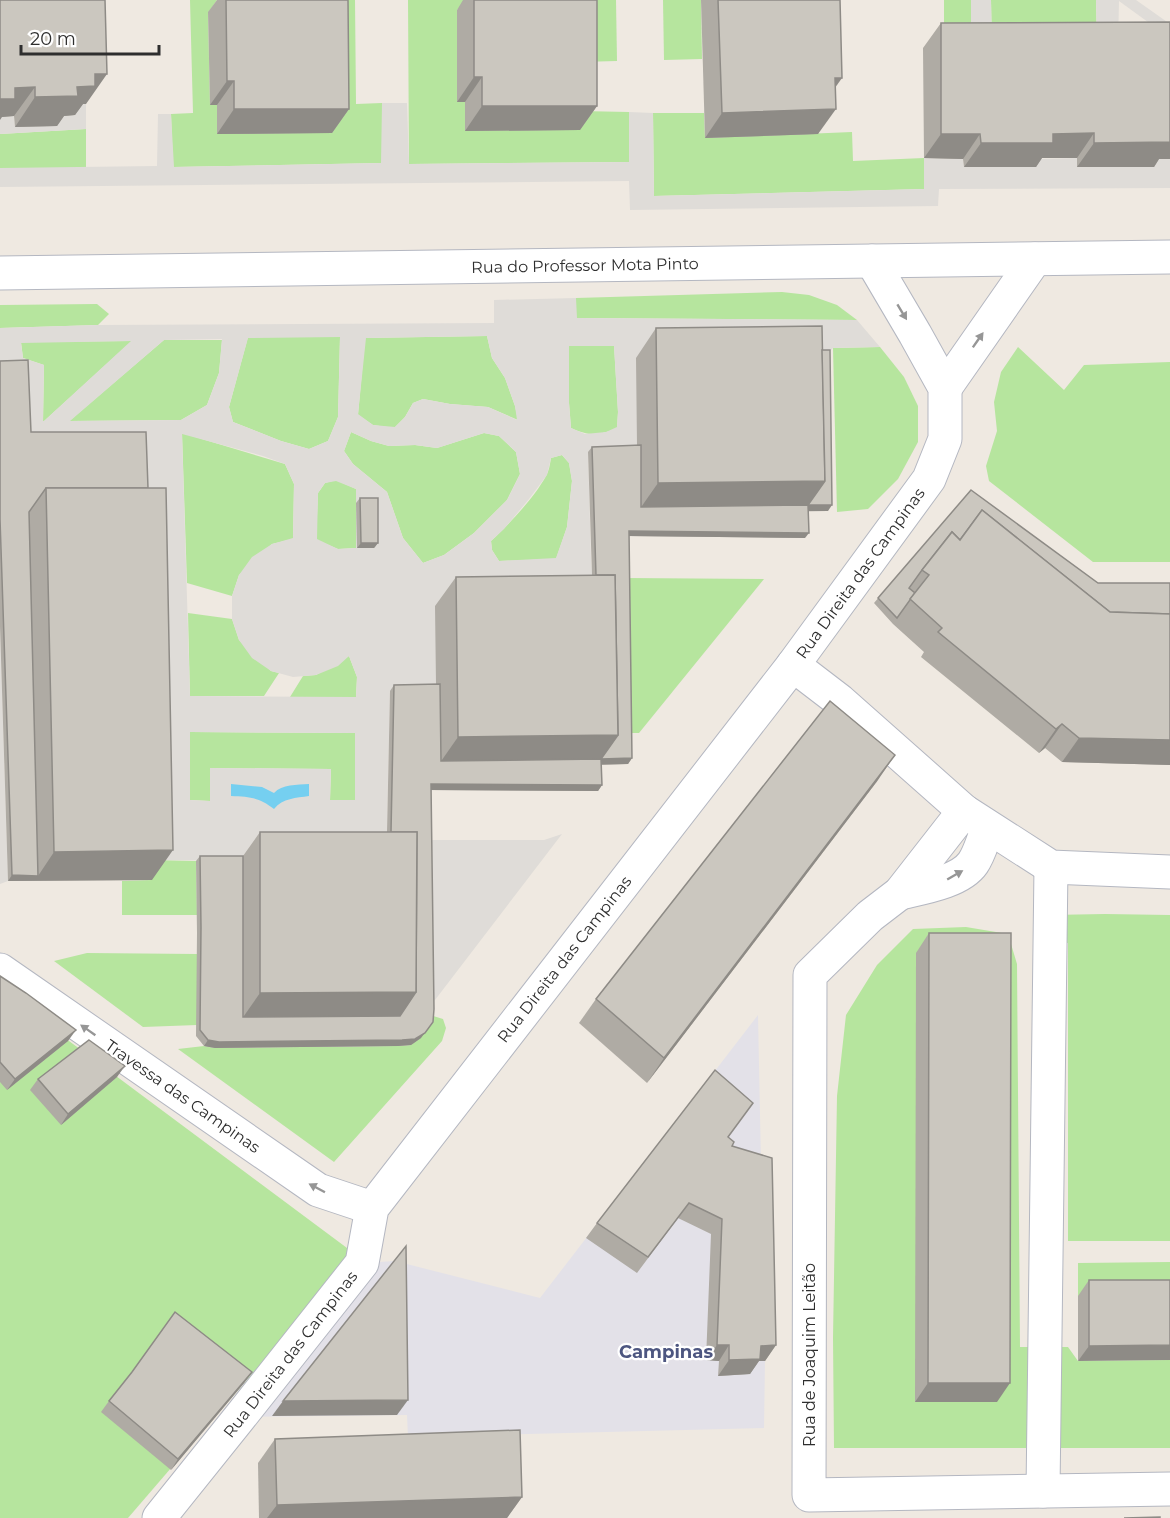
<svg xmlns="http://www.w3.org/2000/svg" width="1170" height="1518" font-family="Montserrat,sans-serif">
<rect width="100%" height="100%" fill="#efe9e1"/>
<path fill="#e3e1e8" d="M758,1015L765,1361L764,1428L408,1437L407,1415L240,1417L362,1263L395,1261L540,1298Z"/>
<g fill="#b6e59e">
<path d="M190,0H217L208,13L210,105H217V133L331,0H355L356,104L382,103V163L173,167L171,114L193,113Z"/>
<path d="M408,0H466L457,10V101L580,111L629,112V162L409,164Z"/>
<path d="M579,0H616L617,61L580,62Z"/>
<path d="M663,0H701L702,59L664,60Z"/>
<path d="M944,0H971V47L944,48Z"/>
<path d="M991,0H1096L1097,46L992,47Z"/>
<path d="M653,113H704L705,138L852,132L853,161L924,158V189L654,196Z"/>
<path d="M86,129V168H0V134Z"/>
<path d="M782,292L809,295L837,305L857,320L576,318V298Z"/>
<path d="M97,304L109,314L98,325L0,328V305Z"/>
<path d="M487,336L492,358L505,378L515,406L518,420L488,407L450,404L423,399L413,403L405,417L394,428L373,425L358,415L365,338Z"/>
<path d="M248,337H340L338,417L328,441L309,449L281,441L233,422L229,407Z"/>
<path d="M164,340H222L219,373L207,405L181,420L69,421Z"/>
<path d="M132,341L43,422L44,365L23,358L21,342Z"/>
<path d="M569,346H614L618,412L617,428C598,436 589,436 571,428L569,403Z"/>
<path d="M880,347L904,377L918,406V442L898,479L868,509L837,512L833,348Z"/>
<path d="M1018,347L1064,390L1084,365L1170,362V562H1093L989,481L986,466L997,431L994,402L1001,372Z"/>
<path d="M351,432L371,441L389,446L415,445L437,448L484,433L499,436L516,452L520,474L507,500L474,533L444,555L423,563L403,538L387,492L353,464L344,451Z"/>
<path d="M182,433L285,464L294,484L293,539L272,544L239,575L232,596L187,583Z"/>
<path d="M562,455L569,463L572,481L567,527L556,559L499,561L492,550L491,541C510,523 534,498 546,476C549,471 550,464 551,458Z"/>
<path d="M336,480L356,489L357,548L338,549L316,540L318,493L325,483Z"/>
<path d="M626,578L764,579L639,733H628Z"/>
<path d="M188,613L232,619L239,640L271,671L279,673L264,696H190Z"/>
<path d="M349,656L357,677L356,697H290L303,676L316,675Z"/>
<path d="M190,732L356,733L355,801L330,800L331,769L210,768V801L190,800Z"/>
<path d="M152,860L196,861L197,915H122V881L152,880Z"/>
<path d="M1105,914L1170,915V1241H1068V943H1050V915Z"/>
<path d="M966,927L1008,934L1017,964L1020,1347H1068L1078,1361L1170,1360V1448H834L833,1338L837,1096L846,1015L877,965L913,929Z"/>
<path d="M87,953L197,954V1025L143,1027L54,961Z"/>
<path d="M0,992L18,1003L347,1248L351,1259L128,1518H0Z"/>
<path d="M430,1015L443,1019L446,1028L442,1041L334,1162L178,1049L204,1046L215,1048L398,1046L411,1045Z"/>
<path d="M1170,1262V1295L1078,1296V1263Z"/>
</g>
<g fill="#dfdcd8" fill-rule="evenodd">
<path d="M971,0H991L992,47H971Z"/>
<path d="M1096,0H1136L1170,24V38L1119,1L1118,46H1097Z"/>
<path d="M382,103H407L409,164L629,162V112L653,113L654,196L924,189V158L963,159L964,167H1035L1036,159L1077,158V167H1153L1154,159H1170V188L939,189L938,206L630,210L629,181L0,187V168L157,166L158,114H171L174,167L381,163Z"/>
<path d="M74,104H86V129L0,134V117L14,116L15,127L56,116Z"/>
<path d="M576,298L577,318L857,320L880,347L833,348L826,356L637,451L588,453L591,558L594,604L436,690L390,691L387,827L388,861L152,860L27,438L0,366V328L98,325L494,323V300ZM487,336L492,358L505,378L515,406L517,420L488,407L450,404L423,399L413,403L405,417L395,427L373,425L358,414L366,338ZM340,337L338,417L328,441L309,449L281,441L233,422L229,407L248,338ZM222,339L219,373L207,405L181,420L70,421L164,340ZM131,341L44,421H43L44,365L23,358L21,343ZM569,346H614L618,412L617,427L606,432L585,434L571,428L569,403ZM351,432L371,441L389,446L415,445L437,448L484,433L499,436L516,452L520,474L507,500L474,533L444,555L423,563L403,538L387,492L353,464L344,451ZM182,434L263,456L285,464L294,484L293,538L272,544L252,557L239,575L232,596V619L239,640L252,658L271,671L293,677L316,675L338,666L349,656L357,677L356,697L190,696ZM562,455L569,463L572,481L567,527L556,558L499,561L492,550L491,541L504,529L529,499L547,475L551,458ZM336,481L356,489V548L338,549L317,539L318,493L325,483ZM190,732L355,733V800H330L331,769L210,768V801L190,800Z"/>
<path d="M0,627L8,881L0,884Z"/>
<path d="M562,834L435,1000L430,1002L427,840H544Z"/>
</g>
<path fill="#75cff0" d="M231,784L262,787L274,793C282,784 297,785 309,784V796C296,798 283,798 274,809C259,797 250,797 231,796Z"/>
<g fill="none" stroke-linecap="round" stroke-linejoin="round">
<g stroke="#b4b7c1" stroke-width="35">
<g id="minor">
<path d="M945,388L1035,259"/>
<path d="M793,665L840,701L964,811L1051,867L1170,872"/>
<path d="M964,811L900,893L870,916L810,975L809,1495L1170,1489"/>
<path d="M900,893C921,888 960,882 973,863C980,853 983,839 988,828"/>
<path d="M0,970L318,1190L372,1208"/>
<path d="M1043,1491L1051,867"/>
<path d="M159,1518L240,1417L362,1263L372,1208L793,665L929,479L945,439V388L915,334L872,261"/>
</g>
</g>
<g stroke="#b4b7c1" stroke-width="35">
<path id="tertiary" d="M0,273L1170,257"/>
</g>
<use href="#minor" stroke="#fff" stroke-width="33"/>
<use href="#tertiary" stroke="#fff" stroke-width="33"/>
</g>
<g fill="#afaba4">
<path d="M0,0L86,104H83L75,115L64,116L57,126L15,127L14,116L2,117Z"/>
<path d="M217,0H348L349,109L332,133L217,134V105H210L208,12Z"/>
<path d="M463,0H597V106L580,130L465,131V102H457V10Z"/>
<path d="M701,0H840L835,88L818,134L705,138Z"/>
<path d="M1170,22V159H1159L1154,167H1077V158H1042L1036,167H964L963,159L924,158L923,48L941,23Z"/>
<path d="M656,328L828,511H808L805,538L629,536L632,758L628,764L601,765L602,785L598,791L431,790L421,1038L411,1045L398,1046L215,1048L204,1046L196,1036L197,933L196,861L200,856H243L260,832H387L390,691L394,685L436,684L435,606L456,577L592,575L588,452L592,447L637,445L636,358Z"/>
<path d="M0,361L31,432L152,880L8,881L0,627Z"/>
<path d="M971,490L1098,583H1170V765L1062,762L1045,748L1039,753L921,657L924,652L893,624L874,603Z"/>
<path d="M360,498L378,543L374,548H357L356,503Z"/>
<path d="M878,780L647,1083L579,1023L596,999Z"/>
<path d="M929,933L997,1402H915L916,953Z"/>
<path d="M0,976L68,1041L7,1090L0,1082Z"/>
<path d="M117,1077L61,1125L30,1090L38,1079Z"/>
<path d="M728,1137L732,1146L776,1345L765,1361H759L750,1374L718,1376L719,1361L706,1360L711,1234L678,1218L637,1273L586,1238L597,1223Z"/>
<path d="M1089,1280H1170L1078,1361V1296Z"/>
<path d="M252,1372L244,1383L171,1470L101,1412L109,1401Z"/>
<path d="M275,1439L522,1497L507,1518H259L258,1463Z"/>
</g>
<g fill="#8e8b86">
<path d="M95,74H107L86,104H83L75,115L64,116L57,126L15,127L35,97L77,87Z"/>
<path d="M474,77H482L465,102H457Z"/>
<path d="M835,78H842L825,102Z"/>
<path d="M227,81H234L217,105H210Z"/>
<path d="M35,87L14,116L2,117L0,120V99L15,88Z"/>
<path d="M482,106H597L580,130L465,131Z"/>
<path d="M234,109H349L332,133L217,134Z"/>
<path d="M836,109L818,134L705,138L722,113Z"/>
<path d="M1094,133L1077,158H1042L1036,167H964L981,143L1053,134Z"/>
<path d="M941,134H980L963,159L924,158Z"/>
<path d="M1170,136V159H1159L1154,167H1077L1094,143Z"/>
<path d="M825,481L832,505L828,511L637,513L658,483Z"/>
<path d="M629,531L809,533L805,538L625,536Z"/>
<path d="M361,543H378L374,548H357Z"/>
<path d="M1062,724L1045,748L1039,753L1056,729Z"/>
<path d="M618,735L632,758L628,764L437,767L458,737Z"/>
<path d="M1079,738L1170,740V765L1062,762Z"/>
<path d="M895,755L878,780L647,1083L664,1058Z"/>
<path d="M431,784L602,785L598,791L427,790Z"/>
<path d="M173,850L152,880L8,881L12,875L38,876L54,852Z"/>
<path d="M416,992L396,1022L239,1023L260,993Z"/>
<path d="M433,1022L421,1038L411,1045L398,1046L215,1048L204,1046L208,1040Z"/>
<path d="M76,1030L68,1041L7,1090L15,1079Z"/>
<path d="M125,1066L117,1077L61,1125L68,1114Z"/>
<path d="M717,1345H729L719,1361L706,1360Z"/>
<path d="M776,1345L765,1361H759L750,1374L718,1376L729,1360L761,1346Z"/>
<path d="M1170,1345V1360L1078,1361L1089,1346Z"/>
<path d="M252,1372L244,1383L171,1470L178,1459Z"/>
<path d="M928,1383H1010L997,1402H915Z"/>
<path d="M408,1400L397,1415L272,1416L283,1401Z"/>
<path d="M522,1497L507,1518H267L277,1505Z"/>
</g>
<g fill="#cbc7bf" stroke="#8e8b86" stroke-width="1.5">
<path d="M0,0H105L107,74H95V86L77,87L78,96L35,97V87L15,88V99H0Z"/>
<path d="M226,0H348L349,109H234V81H227Z"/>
<path d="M474,0H597V106H482V77H474Z"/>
<path d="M718,0H840L842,78H835L836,109L722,113Z"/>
<path d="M1170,22V142L1094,143V133L1053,134V143H981L980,134H941V23Z"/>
<path d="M822,326L825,481L658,483L656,328Z"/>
<path d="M822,350H830L832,505H808L825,481Z"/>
<path d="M28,360L31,432H146L148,488H46L29,512L38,876L12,875L0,519V361Z"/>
<path d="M641,445V507L808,505L809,533L629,531L632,758L601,759L618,735L615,575H596L592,447Z"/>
<path d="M46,488H166L173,850L54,852Z"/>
<path d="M971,490L1098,583H1170V614L1110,612L982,510L960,540L952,532L922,570L909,588L915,593L897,618L878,598Z"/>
<path d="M360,498H378V543H361Z"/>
<path d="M982,510L1110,612L1170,614V740L1079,738L1062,724L1056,729L938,632L942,628L910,599L929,575L922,570L952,532L960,540Z"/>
<path d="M615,575L618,735L458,737L456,577Z"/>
<path d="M440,684L441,761L601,759L602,785L431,784L434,1009L433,1022L425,1033L415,1039L402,1040L219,1042L208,1040L200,1030L201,927L200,856H243V1017L400,1016L416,992L417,832H391L394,685Z"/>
<path d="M830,701L895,755L664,1058L596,999Z"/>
<path d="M260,832H417L416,992L260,993Z"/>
<path d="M929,933H1011L1010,1383H928Z"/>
<path d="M0,976L26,993L76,1030L15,1079L0,1062Z"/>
<path d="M89,1040L125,1066L68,1114L38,1079Z"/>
<path d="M715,1070L753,1103L728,1137L734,1142L732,1146L772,1158L776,1345L761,1346L760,1359L729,1360V1345H717L722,1219L689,1203L648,1257L597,1223Z"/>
<path d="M406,1246L408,1400L283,1401Z"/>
<path d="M1089,1280H1170V1345L1089,1346Z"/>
<path d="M175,1312L252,1372L178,1459L109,1401L132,1372Z"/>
<path d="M520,1430L522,1497L277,1505L275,1439Z"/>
<path d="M1160,1517V1518H1124Z"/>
</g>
<defs><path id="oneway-solid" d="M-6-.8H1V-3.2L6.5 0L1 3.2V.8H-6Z" transform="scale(1.5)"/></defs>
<g fill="#969696">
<use href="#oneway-solid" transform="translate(902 312) rotate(59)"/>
<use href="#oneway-solid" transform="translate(978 340) rotate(-55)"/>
<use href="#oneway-solid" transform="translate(955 875) rotate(-30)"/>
<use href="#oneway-solid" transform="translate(88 1030) rotate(-145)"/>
<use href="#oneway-solid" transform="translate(317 1188) rotate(-152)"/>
</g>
<g text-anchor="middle" stroke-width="4.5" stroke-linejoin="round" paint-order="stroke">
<g font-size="16" fill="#2e2e2e" stroke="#fff">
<text transform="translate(585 265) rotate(-1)" y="6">Rua do Professor Mota Pinto</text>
<text transform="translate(860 573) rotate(-54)" y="6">Rua Direita das Campinas</text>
<text transform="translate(564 959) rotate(-52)" y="6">Rua Direita das Campinas</text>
<text transform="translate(183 1096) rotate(35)" y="6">Travessa das Campinas</text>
<text transform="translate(290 1354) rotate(-52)" y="6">Rua Direita das Campinas</text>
<text transform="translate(809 1355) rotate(-90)" y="6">Rua de Joaquim Leitão</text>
</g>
<g font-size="18" font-weight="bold" fill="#4d5680" stroke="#fff">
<text x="666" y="1358">Campinas</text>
</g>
</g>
<path d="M21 45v9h138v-9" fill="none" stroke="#2e2e2e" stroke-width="3"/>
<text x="30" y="45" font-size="18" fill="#2e2e2e" stroke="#ffffff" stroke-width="4.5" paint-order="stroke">20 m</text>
</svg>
